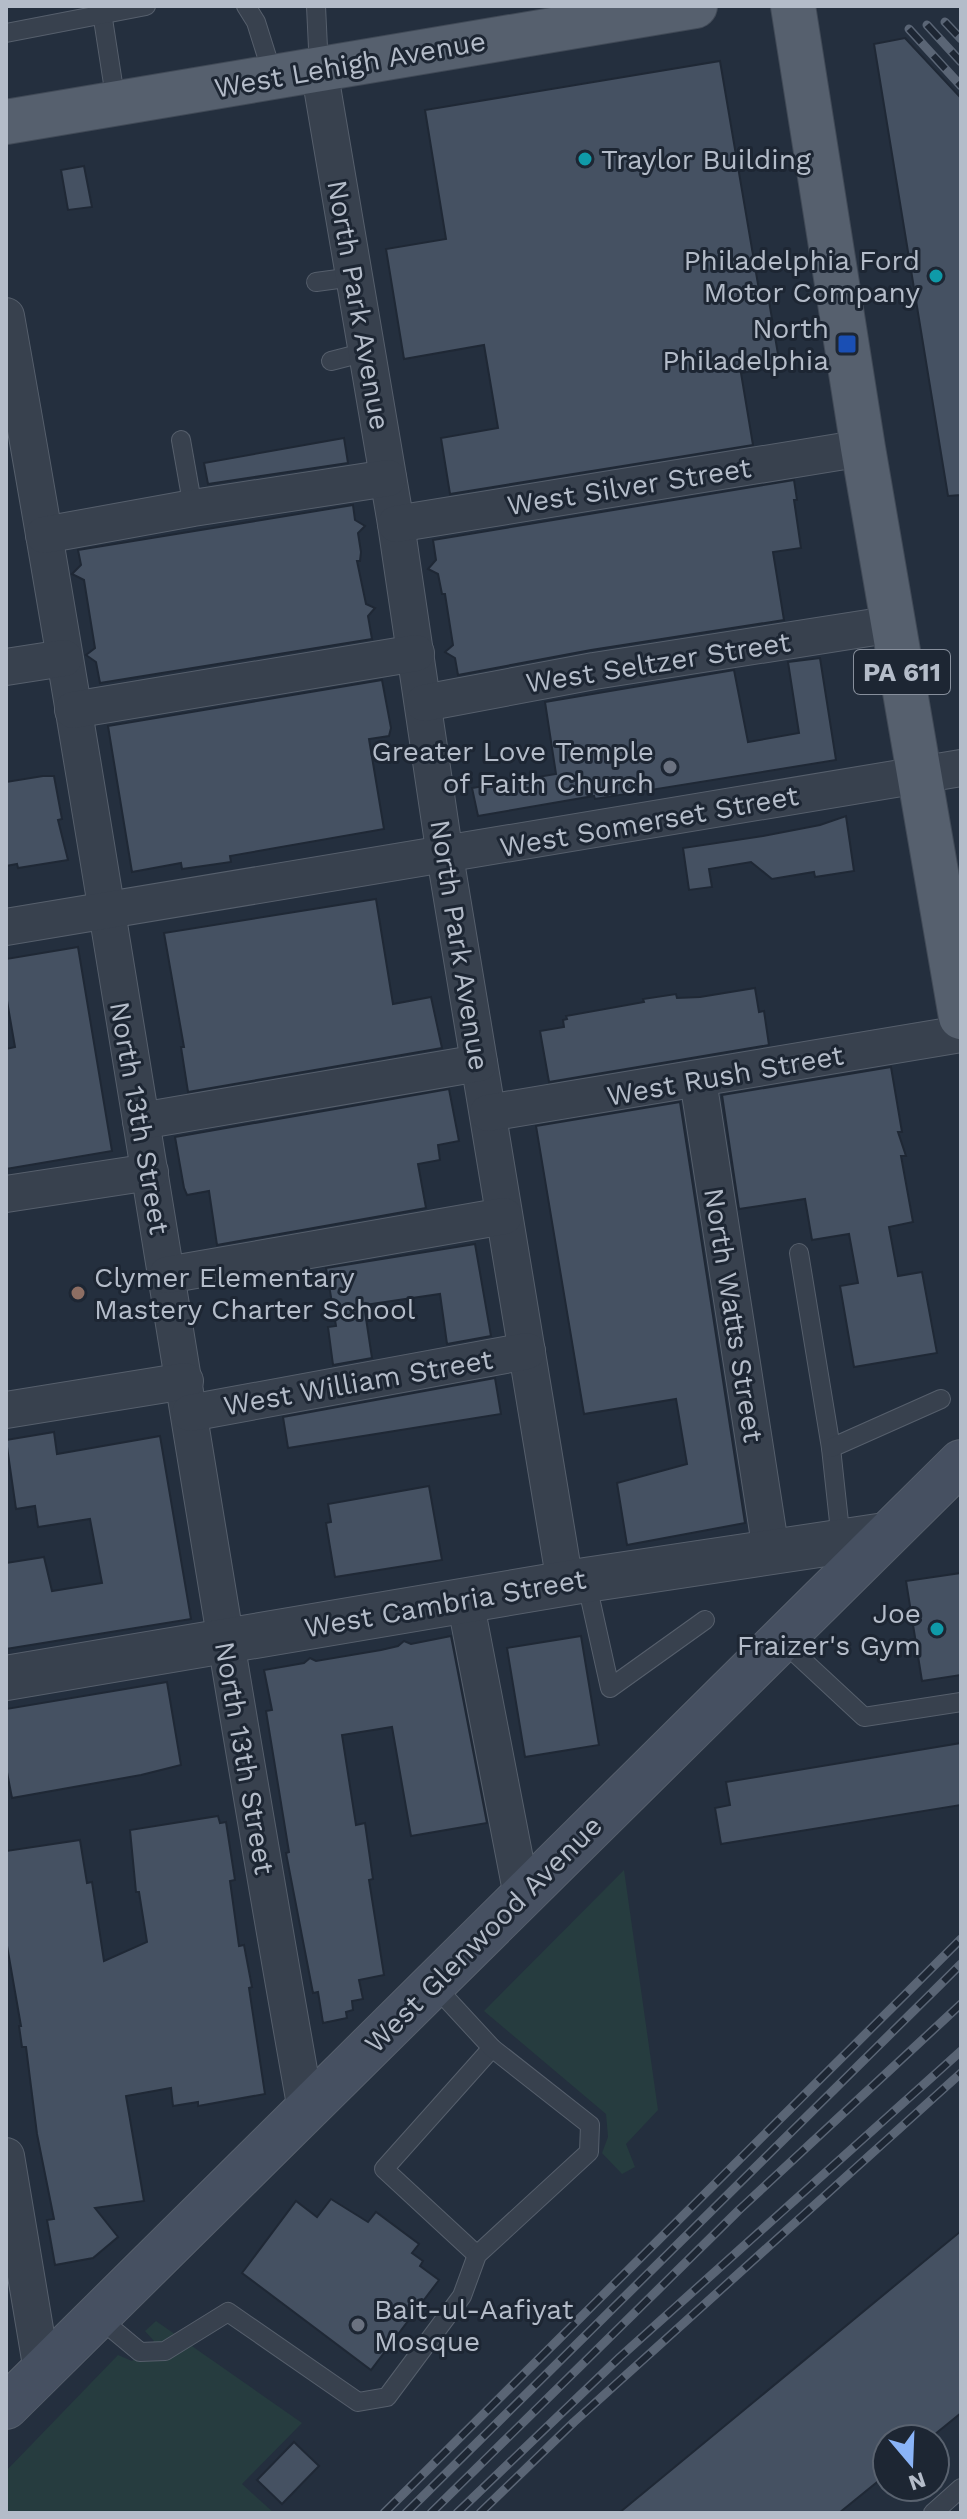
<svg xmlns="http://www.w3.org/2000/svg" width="967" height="2519" font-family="'Work Sans',sans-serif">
<rect width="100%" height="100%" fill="#242f3e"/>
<g fill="#263c3f">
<path d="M624,1870L658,2110L626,2144L635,2167L622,2174L602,2153L608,2137L606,2114L484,2011Z"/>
<path d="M156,2321L302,2423L242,2484L274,2513H6V2471L118,2355L132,2361L154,2341L145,2331Z"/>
</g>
<g fill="#455162" stroke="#1f2835" stroke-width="2">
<path d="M905,38L961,98V495L948,496L874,44Z"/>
<path d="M720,61L760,296L768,295L780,366L741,373L753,445L450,494L441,438L498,428L484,345L404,359L386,249L446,239L425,110Z"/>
<path d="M84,166L92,207L68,210L61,170Z"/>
<path d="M344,438L348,463L208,484L204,463Z"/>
<path d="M794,480L797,500H794L801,548L773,552L784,620L591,650L458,675L455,658L445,652L453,645L445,594H442L438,574L428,569L436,560L433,540Z"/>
<path d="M353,505L355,520L365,526L358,533L361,552L360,561H357L366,604L375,608L368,616L372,639L100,683L96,662L86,655L95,648L84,580L72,574L81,565L78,550Z"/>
<path d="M820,658L836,760L595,799L594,796L478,816L472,788L556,774L545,702L734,670L748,742L799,733L788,662Z"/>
<path d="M382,680L391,728L389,736L369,739L384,829L230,856L231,862L182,869L181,863L132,872L108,726Z"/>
<path d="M43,776H54L62,819L58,820L68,860L18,868L17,864L6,866V782Z"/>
<path d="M846,816L854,871L815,877L814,872L772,879L751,862L709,869L712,887L689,890L683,848L763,836L820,825Z"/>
<path d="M376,899L393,1004L431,997L442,1048L188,1092L181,1047H184L164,933Z"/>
<path d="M78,947L112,1151L6,1169V1049L15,1047L6,995V959Z"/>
<path d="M755,988L759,1012L764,1011L769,1045L549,1082L540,1031L564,1027L563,1020L567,1019L566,1016L644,1002L643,999L676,994L677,998L700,997Z"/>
<path d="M891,1067L902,1132H898L906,1156H901L913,1222L889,1227L898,1276L922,1272L937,1353L854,1367L840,1286L858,1283L849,1234L812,1240L805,1199L739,1209L722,1095Z"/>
<path d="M449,1089L459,1141L438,1145L440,1160L418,1164L426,1208L217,1245L209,1191L187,1195L184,1188L175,1137Z"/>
<path d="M680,1102L745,1523L627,1545L617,1483L687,1464L676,1399L584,1414L536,1126Z"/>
<path d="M475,1244L491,1336L447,1344L440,1294L364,1305L372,1358L333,1365L328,1327L336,1326L326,1268Z"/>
<path d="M495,1378L501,1414L288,1448L283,1417Z"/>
<path d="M54,1432L57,1454L160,1436L191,1619L6,1649V1563L44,1557L52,1591L102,1583L90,1519L38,1527L35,1506L16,1509L6,1440Z"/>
<path d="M429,1486L442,1560L335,1577L326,1523L331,1522L328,1504Z"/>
<path d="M961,1573V1675L922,1681L906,1581Z"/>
<path d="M451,1636L487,1823L411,1836L392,1727L342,1735L356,1825L365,1823L373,1879L369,1880L384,1975L359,1980L363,1999L352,2001L353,2010L346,2012L347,2018L323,2023L318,1992L313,1993L286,1853L289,1852L266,1711L272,1710L264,1670L304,1663L310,1658L316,1661L381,1650L398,1646L404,1641L411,1644Z"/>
<path d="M581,1636L599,1745L525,1757L507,1648Z"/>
<path d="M167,1682L181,1765L141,1775L12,1798L6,1767V1709Z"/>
<path d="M961,1743V1805L721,1844L715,1808L730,1805L726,1782Z"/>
<path d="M218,1816L220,1823L226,1822L235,1880L230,1881L239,1946L244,1945L252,1987L249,1988L265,2094L198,2106V2102L173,2106L171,2088L126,2096L144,2201L95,2208L118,2237L93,2258L55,2265L47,2220L54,2219L37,2134L26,2047H22L19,2026H21L6,1940V1851L80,1840L87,1883L92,1882L104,1961L147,1942L139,1892H136L130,1830Z"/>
<path d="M331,2199L368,2222L376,2212L419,2244L412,2253L423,2261L420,2266L439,2280L371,2370L242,2273L296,2201L317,2217Z"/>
<path d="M961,2231V2413L929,2439H887V2474L839,2513H619Z"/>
<path d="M294,2442L319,2466L282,2504L257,2480Z"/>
</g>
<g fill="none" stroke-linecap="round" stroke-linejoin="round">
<g stroke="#565f6c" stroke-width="20">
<g id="service">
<path d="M101,6L116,103"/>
<path d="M246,6L256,22L273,76"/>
<path d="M316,6L319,69"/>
<path d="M6,33L146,6"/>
<path d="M316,282L353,277"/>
<path d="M331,361L366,352"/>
<path d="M181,440L193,508"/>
<path d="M799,1253L831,1448L839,1522L832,1540"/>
<path d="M831,1448L941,1399"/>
<path d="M586,1580L610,1688L705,1620"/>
<path d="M780,1639L864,1717L961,1702"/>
<path d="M477,2255L384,2169L492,2048"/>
<path d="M98,2317L140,2352L165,2351L228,2312L358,2402L387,2397L462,2296L477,2255L589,2152L590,2125L492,2048L433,1984"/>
<path d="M933,2513L961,2488"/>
</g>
</g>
<g stroke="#565f6c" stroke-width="38">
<g id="minor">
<path d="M319,69L396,524L445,856L565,1583"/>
<path d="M6,316C112,913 200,1513 306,2110"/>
<path d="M396,524L863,448"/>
<path d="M44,535L193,508L388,478"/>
<path d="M6,667L64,658"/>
<path d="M424,703L594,671L894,624"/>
<path d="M73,710L416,653"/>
<path d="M6,927L961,768"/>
<path d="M698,1080L771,1551"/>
<path d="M488,1113L961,1034"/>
<path d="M141,1121L479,1063"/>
<path d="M6,1194L150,1172"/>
<path d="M167,1275L504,1216"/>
<path d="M6,1410L185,1381"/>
<path d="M190,1413L527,1351"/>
<path d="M465,1600L522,1896"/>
<path d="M6,2156L42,2371"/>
</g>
</g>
<g stroke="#565f6c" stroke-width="46">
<path id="tertiary" d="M6,1678L586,1580L885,1535"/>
</g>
<g stroke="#565f6c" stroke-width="46">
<path id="secondary" d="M6,2407L961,1462"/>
</g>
<g stroke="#414a57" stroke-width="46">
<g id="primary">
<path d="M793,6L863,448L961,1017"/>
<path d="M6,122L695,6"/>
</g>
</g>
<use href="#service" stroke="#38414e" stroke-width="18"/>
<use href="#minor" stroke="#38414e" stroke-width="36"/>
<use href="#tertiary" stroke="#38414e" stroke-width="44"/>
<use href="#secondary" stroke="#465061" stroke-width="44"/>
<use href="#primary" stroke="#56606e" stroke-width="44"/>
<g stroke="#5a6575" stroke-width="9">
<g id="rail">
<path d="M945,22L961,39"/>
<path d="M927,25L961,62"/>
<path d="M909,29L961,86"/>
<path d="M384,2513L961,1939"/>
<path d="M406,2513L961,1964"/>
<path d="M431,2513L739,2210L961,2004"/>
<path d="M457,2513L620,2357L961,2051"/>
<path d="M480,2513L574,2422L961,2073"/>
</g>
</g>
<use href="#rail" stroke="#1d2633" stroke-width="6" stroke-dasharray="18" stroke-linecap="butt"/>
</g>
<g fill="#0f9aa8" stroke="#1d2633" stroke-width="3">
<circle cx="585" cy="159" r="8"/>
<circle cx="936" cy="276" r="8"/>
<circle cx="937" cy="1629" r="8"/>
</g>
<rect fill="#1a4fb4" stroke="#1d2633" stroke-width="3" x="837" y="334" width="20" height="20" rx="4"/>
<g fill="#6b7280" stroke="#1d2633" stroke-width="3">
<circle cx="670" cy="767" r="8"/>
<circle cx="358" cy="2325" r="8"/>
</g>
<circle fill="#8d6e63" stroke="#1d2633" stroke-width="3" cx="78" cy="1293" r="8"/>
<g text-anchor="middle" stroke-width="6" stroke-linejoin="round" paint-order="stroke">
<rect fill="#1d2633" stroke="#878f9c" stroke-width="2" x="854" y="650" width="96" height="44" rx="6"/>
<g font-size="26" font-weight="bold" fill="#b4bcc9">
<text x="902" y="681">PA 611</text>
</g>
<g font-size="28" fill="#b4bcc9" stroke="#1d2633">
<text transform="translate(350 64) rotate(-10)" y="10">West Lehigh Avenue</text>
<text transform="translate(359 305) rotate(80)" y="10">North Park Avenue</text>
<text transform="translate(629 486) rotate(-9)" y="10">West Silver Street</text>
<text transform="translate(658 662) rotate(-9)" y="10">West Seltzer Street</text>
<text transform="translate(649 821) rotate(-10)" y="10">West Somerset Street</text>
<text transform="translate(460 945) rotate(81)" y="10">North Park Avenue</text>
<text transform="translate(725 1075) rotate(-10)" y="10">West Rush Street</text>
<text transform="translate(140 1118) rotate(80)" y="10">North 13th Street</text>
<text transform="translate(734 1315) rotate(81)" y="10">North Watts Street</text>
<text transform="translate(358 1382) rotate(-10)" y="10">West William Street</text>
<text transform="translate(445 1603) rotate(-10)" y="10">West Cambria Street</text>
<text transform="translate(245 1758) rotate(80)" y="10">North 13th Street</text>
<text transform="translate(483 1934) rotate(-45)" y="10">West Glenwood Avenue</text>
</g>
<g font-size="28" fill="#b4bcc9" stroke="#1d2633" text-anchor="end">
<text x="601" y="169" text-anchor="start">Traylor Building</text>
<text x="920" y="270">Philadelphia Ford<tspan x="920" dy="32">Motor Company</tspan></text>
<text x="829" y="338">North<tspan x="829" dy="32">Philadelphia</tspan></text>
<text x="654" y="761">Greater Love Temple<tspan x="654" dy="32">of Faith Church</tspan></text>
<text x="94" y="1287" text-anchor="start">Clymer Elementary<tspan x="94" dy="32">Mastery Charter School</tspan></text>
<text x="921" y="1623">Joe<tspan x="921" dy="32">Fraizer's Gym</tspan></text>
<text x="374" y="2319" text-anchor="start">Bait-ul-Aafiyat<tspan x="374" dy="32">Mosque</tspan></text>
</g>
</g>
<rect width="967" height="2519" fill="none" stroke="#b4bcc9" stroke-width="16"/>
<g transform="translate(911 2463) rotate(161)"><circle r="38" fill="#1d2633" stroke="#59626f" stroke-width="2"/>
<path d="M0-6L14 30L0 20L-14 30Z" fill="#8ab4f8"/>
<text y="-12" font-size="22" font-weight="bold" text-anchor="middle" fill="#b4bcc9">N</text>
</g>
</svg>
